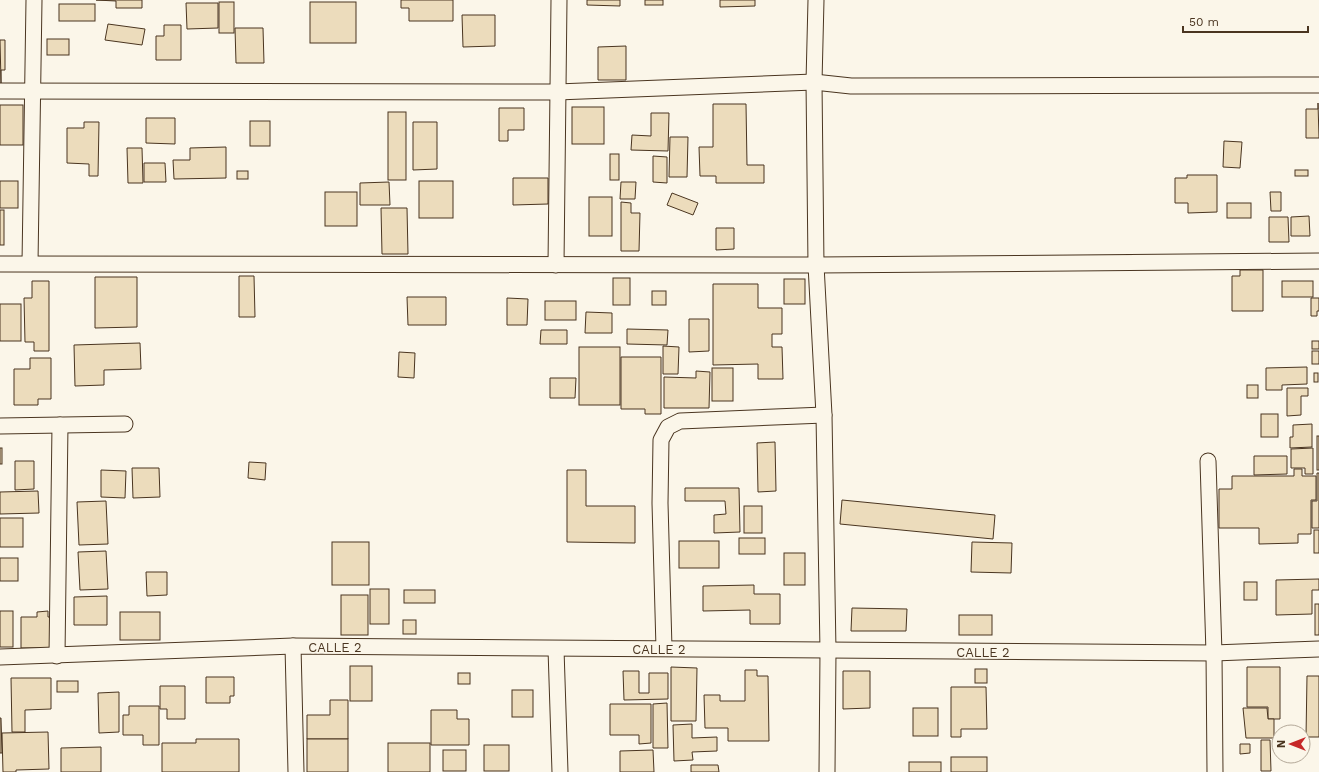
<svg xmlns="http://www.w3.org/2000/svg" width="1319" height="772" font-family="'Work Sans',sans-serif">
<rect width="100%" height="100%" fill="#fbf6e9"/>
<g fill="#ecdcbc" stroke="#4a3520">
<path d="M96,0H142V8H116V1Z"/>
<path d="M401,0H453V21H409V8H401Z"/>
<path d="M587,0H620V6L587,5Z"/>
<rect x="645" y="0" width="18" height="5"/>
<path d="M720,0H755V6L720,7Z"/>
<rect x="219" y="2" width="15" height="31"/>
<rect x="310" y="2" width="46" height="41"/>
<path d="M186,3H218V28L187,29Z"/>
<rect x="59" y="4" width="36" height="17"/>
<path d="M462,15H495V46L463,47Z"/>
<path d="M108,24L145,29L142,45L105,40Z"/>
<path d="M164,25H181V60H156V36H164Z"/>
<path d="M235,28H263L264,63H236Z"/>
<rect x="47" y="39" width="22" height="16"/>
<path d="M0,40H5V70H1V83Z"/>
<path d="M626,46V80H598V47Z"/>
<path d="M1318,103L1319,138H1306V109H1318Z"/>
<path d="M713,104H746L747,165H764V183H716V176H700L699,147H713Z"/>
<rect x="0" y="105" width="23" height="40"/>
<rect x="572" y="107" width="32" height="37"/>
<path d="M499,108H524V130H508V141H499Z"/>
<rect x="388" y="112" width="18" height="68"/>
<path d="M651,113H669L668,151L631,150L632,135L651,136Z"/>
<path d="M146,118H175V144L146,143Z"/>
<rect x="250" y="121" width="20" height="25"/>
<path d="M84,122H99L98,176H89V164L67,163V128H84Z"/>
<path d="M413,122H437V169L413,170Z"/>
<path d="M670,137H688L687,177H669Z"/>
<path d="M1224,141L1242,142L1240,168L1223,167Z"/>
<path d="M226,147V178L174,179L173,160H190V148Z"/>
<path d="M127,148H142L143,183H128Z"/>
<rect x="610" y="154" width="9" height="26"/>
<path d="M653,156L667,157V183L653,182Z"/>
<path d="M144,163H165L166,182H144Z"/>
<rect x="1295" y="170" width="13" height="6"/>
<rect x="237" y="171" width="11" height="8"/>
<path d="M1187,175H1217V212L1188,213V203H1175V178H1187Z"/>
<path d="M513,178H548V204L513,205Z"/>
<rect x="0" y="181" width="18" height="27"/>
<rect x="419" y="181" width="34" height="37"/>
<path d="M389,182L390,205H360V183Z"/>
<path d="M621,182H636L635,199H620Z"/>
<rect x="325" y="192" width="32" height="34"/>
<path d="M1270,192H1281V211H1271Z"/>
<path d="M672,193L698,203L693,215L667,205Z"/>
<rect x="589" y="197" width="23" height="39"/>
<path d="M621,202L631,203V213H640L639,251H621Z"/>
<rect x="1227" y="203" width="24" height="15"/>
<path d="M381,208H407L408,254H382Z"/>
<rect x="0" y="210" width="4" height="35"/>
<path d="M1309,216L1310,236H1291V217Z"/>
<path d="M1269,217H1288L1289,242H1269Z"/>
<path d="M716,228H734V249L716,250Z"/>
<path d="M1240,270H1263V311H1232V276H1240Z"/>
<path d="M239,276H254L255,317H239Z"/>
<path d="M95,277H137V327L95,328Z"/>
<rect x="613" y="278" width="17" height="27"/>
<rect x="784" y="279" width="21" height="25"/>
<path d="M32,281H49V351H34V342H25L24,298H32Z"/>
<rect x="1282" y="281" width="31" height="16"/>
<path d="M713,284H758V308H782V334H772V347H782L783,379H758V364L713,365Z"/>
<rect x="652" y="291" width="14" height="14"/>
<path d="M407,297H446V325H408Z"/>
<path d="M507,298L528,299L527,325H507Z"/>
<path d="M1311,298H1319V311H1317V316H1311Z"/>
<rect x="545" y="301" width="31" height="19"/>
<rect x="0" y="304" width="21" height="37"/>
<path d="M586,312L612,313V333H585Z"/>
<path d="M689,319H709V351L689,352Z"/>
<path d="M627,329L668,330L667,345L627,344Z"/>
<path d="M541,330H567V344H540Z"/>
<rect x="1312" y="341" width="7" height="8"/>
<path d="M140,343L141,369L104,370V385L75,386L74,345Z"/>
<path d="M663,346L679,347L678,374H663Z"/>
<rect x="579" y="347" width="41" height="58"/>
<rect x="1312" y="351" width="7" height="13"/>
<path d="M399,352L415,353L414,378L398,377Z"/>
<path d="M621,357H661V414H645V409H621Z"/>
<path d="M30,358H51V399H38V405H14V369H30Z"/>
<path d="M1307,367V384L1282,385V390H1266V368Z"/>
<rect x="712" y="368" width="21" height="33"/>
<path d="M696,371L710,372L709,408H664V377L696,378Z"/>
<rect x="1314" y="373" width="4" height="9"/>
<path d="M550,378H576L575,398H550Z"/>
<rect x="1247" y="385" width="11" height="13"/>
<path d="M1287,388H1308V396H1301V415L1287,416Z"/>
<rect x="1261" y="414" width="17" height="23"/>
<path d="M1312,424V447L1290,448V437H1293V425Z"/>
<rect x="1317" y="436" width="2" height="34"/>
<path d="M775,442L776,491L758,492L757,443Z"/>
<rect x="0" y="448" width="2" height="16"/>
<path d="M1313,448V474H1305V468H1291V449Z"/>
<path d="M1254,456H1287V474L1254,475Z"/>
<path d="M15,461H34V489L15,490Z"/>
<path d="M249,462L266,463L265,480L248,478Z"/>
<path d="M132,468H159L160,497L133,498Z"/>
<path d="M1294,469H1302V476H1316V500H1311V534H1298V543L1259,544V528H1219V489H1232V476H1294Z"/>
<path d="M101,470L126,471L125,498L101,497Z"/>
<path d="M567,470H586V506H635V543L567,542Z"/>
<path d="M1317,473H1319V528H1312V501H1317Z"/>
<path d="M685,488H739L740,532L714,533V515L726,514L725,501H685Z"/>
<path d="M38,491L39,513L0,514V492Z"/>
<path d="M842,500L995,515L993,539L840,524Z"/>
<path d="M106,501L108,544L79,545L77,502Z"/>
<rect x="744" y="506" width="18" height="27"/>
<rect x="0" y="518" width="23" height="29"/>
<rect x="1314" y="530" width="5" height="23"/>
<rect x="739" y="538" width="26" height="16"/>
<rect x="679" y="541" width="40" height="27"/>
<rect x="332" y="542" width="37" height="43"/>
<path d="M972,542L1012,543L1011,573L971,572Z"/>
<path d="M106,551L108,589L80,590L78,552Z"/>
<rect x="784" y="553" width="21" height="32"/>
<rect x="0" y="558" width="18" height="23"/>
<path d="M146,572H167V595L147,596Z"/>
<path d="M1319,579V590H1312V614L1276,615V580Z"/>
<rect x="1244" y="582" width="13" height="18"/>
<path d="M754,585V594H780V624H750V610L703,611V586Z"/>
<rect x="370" y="589" width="19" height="35"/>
<rect x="404" y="590" width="31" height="13"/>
<rect x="341" y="595" width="27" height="40"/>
<path d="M107,596V625H74V597Z"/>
<rect x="1315" y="604" width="4" height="31"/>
<path d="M852,608L907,609L906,631H851Z"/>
<rect x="0" y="611" width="13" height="36"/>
<path d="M48,611V617H53V648H21V617H37V612Z"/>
<rect x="120" y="612" width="40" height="28"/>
<rect x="959" y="615" width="33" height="20"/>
<rect x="403" y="620" width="13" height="14"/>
<rect x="350" y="666" width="22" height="35"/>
<path d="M671,667L697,668L696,721H671Z"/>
<path d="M1247,667H1280V719H1268V707H1247Z"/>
<rect x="975" y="669" width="12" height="14"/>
<path d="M745,670H757V676H768L769,741H728V728H705L704,695H720V701H745Z"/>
<path d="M623,671H639V693H649V673H668V699L624,700Z"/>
<path d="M843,671H870V708L843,709Z"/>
<rect x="458" y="673" width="12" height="11"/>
<path d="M1307,676H1319V737H1306Z"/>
<path d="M206,677H234V696H230V703H206Z"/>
<path d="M11,678H51V709L25,710V732H12Z"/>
<rect x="57" y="681" width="21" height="11"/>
<path d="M160,686H185V719H167V709H160Z"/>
<path d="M951,687H986L987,729H961V737H951Z"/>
<rect x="512" y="690" width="21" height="27"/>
<path d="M119,692V732L99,733L98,693Z"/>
<path d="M330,700H348V739H307V715H330Z"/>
<path d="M667,703L668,748H653V704Z"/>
<path d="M610,704H651V743L639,744V735H610Z"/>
<path d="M129,706H159V745H143V735H123V715H129Z"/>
<rect x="913" y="708" width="25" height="28"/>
<path d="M1243,708H1267L1268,719H1274V738H1246Z"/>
<path d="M431,710H457V719H469V745H431Z"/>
<path d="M0,718H1L2,753H0Z"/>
<path d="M692,724V738L717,737V751L692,752L693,760L674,761L673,725Z"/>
<path d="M48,732L49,769L16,770V772H3L2,733Z"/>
<path d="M196,739H239V772H162V743H196Z"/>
<rect x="307" y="739" width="41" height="33"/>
<path d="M1261,740H1270L1271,771H1261Z"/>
<rect x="388" y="743" width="42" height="29"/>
<path d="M1240,744H1250V753L1240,754Z"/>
<rect x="484" y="745" width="25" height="26"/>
<path d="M101,747V772H61V748Z"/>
<rect x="443" y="750" width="23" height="21"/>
<path d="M653,750L654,772H620V751Z"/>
<rect x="951" y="757" width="36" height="15"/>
<rect x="909" y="762" width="32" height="10"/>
<path d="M691,765H718L719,772H691Z"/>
</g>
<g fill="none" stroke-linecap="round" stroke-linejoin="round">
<g stroke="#4a3520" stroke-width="17">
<g id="street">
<path d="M816,0L814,82L816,265L824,415L828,651L827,772"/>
<path d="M0,91L557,92L814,82L851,86L1319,85"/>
<path d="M30,263L34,0"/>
<path d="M0,264L816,265L1319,261"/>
<path d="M556,265L559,0"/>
<path d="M0,426L125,424"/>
<path d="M1208,461L1214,653L1215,772"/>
<path d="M293,646L296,772"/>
<path d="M664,648L660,503L661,440L668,427L680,421L824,415"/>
<path d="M556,649L560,772"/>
<path d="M57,656L60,425"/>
<path d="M0,657L293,646L1214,653L1319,649"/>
</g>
</g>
<use href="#street" stroke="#fbf6e9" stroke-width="15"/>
</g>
<g text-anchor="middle" stroke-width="3" stroke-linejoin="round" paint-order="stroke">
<g font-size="13" fill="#4a3520" stroke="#fbf6e9">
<text x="335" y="652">CALLE 2</text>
<text x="659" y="654">CALLE 2</text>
<text x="983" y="657">CALLE 2</text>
</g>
</g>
<g transform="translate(1291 744) rotate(270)"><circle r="19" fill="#fbf6e9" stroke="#b4a999"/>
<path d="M0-3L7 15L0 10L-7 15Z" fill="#c62828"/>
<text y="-6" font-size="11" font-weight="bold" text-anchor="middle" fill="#4a3520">N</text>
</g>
<path d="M1183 26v6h125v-6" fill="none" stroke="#4a3520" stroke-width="2"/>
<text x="1189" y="26" font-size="12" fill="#4a3520" stroke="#fbf6e9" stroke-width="3" paint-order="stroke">50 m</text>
</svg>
